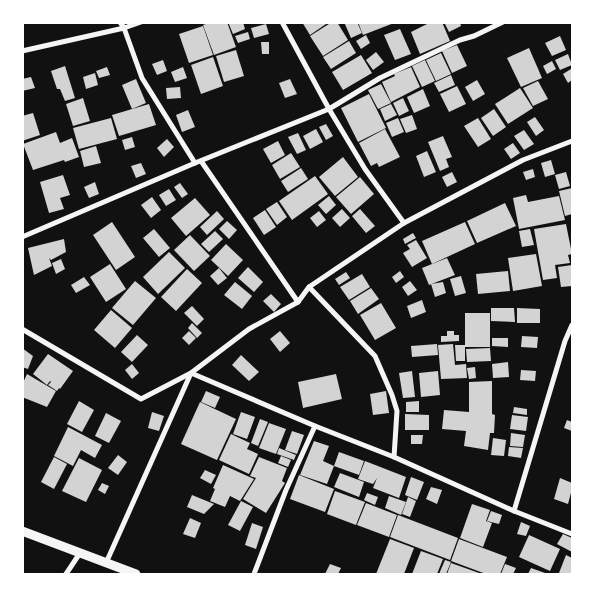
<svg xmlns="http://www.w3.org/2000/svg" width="595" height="597" font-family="'PT Sans Narrow',sans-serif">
<rect width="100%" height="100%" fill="#111"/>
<g fill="#d3d3d3">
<path d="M211,22H227L236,47L214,55L203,25Z"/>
<path d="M228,22H243L245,29L233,34Z"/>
<path d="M302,22H329L310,35Z"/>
<path d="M332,22H337L348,40L323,56L310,36Z"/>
<path d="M344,22H357L362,33L351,38Z"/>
<path d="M358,22H394V23L363,35Z"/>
<path d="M431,22H442L450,41L420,54L411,32Z"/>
<path d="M444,22H460L461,26L449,32Z"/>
<path d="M266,24L269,34L254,38L251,28Z"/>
<path d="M203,26L213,55L189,63L179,34Z"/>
<path d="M400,29L411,54L395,60L384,35Z"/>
<path d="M248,32L250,39L238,43L235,36Z"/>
<path d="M366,35L370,43L361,49L356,41Z"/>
<path d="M560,36L566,50L552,56L545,43Z"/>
<path d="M349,41L356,53L331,69L323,57Z"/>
<path d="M261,42H269V54H262Z"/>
<path d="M457,45L467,66L452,73L442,51Z"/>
<path d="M529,48L542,78L521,87L507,58Z"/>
<path d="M236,50L244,76L224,82L216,56Z"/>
<path d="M376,52L384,62L373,70L366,60Z"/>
<path d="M441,53L451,74L436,81L426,60Z"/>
<path d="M568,54L572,65L560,70L555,60Z"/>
<path d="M361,55L372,73L343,90L332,72Z"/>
<path d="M213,57L223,86L201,94L191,65Z"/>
<path d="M163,60L167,71L157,75L152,64Z"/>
<path d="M425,60L435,81L422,87L412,66Z"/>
<path d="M552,61L556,69L547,74L543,66Z"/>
<path d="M65,66L75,98L65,101L60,89H57L51,71Z"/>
<path d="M107,67L110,75L99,78L96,71Z"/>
<path d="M183,67L187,78L175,82L171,72Z"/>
<path d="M411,67L420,87L391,102L382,82L395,76L394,74Z"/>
<path d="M571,69L572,71V80L568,83L563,74Z"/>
<path d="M95,73L98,85L86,89L83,77Z"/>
<path d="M451,75L455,85L439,92L434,83Z"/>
<path d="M31,77L35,88L22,91V79Z"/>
<path d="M136,79L146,103L132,109L122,85Z"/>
<path d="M290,79L297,94L285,98L279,83Z"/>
<path d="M477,80L485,94L473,101L465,87Z"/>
<path d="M538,81L548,99L533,106L523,88Z"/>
<path d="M381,84L391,103L378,109L368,90Z"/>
<path d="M457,86L466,104L449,112L440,94Z"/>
<path d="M180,87L181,98L167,99L166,88Z"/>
<path d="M520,88L533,108L508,124L495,104Z"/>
<path d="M423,89L430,106L414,113L407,97Z"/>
<path d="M369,94L386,128L358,142L341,108Z"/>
<path d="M83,98L90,121L73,126L66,104Z"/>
<path d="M403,98L409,111L399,116L393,103Z"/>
<path d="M149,104L156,125L119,136L112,115Z"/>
<path d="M391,104L397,115L385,121L380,109Z"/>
<path d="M494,109L506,127L493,136L481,118Z"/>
<path d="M188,110L195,127L182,132L176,115Z"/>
<path d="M33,113L40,135L22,141V116Z"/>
<path d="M412,115L417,129L406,133L400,119Z"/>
<path d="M535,117L544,130L536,136L527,122Z"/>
<path d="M111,118L117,139L79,149L73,128Z"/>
<path d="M398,118L404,132L392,137L386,123Z"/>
<path d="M478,118L491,139L478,147L464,126Z"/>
<path d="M326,124L333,136L326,140L319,127Z"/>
<path d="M316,129L323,142L310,149L303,136Z"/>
<path d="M385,129L400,157L379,167L377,163L371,166L359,143Z"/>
<path d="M524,130L534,144L524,150L514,136Z"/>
<path d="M56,132L60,143L72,138L79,157L65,162L64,160L33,170L23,144Z"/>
<path d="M298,133L306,150L297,154L288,137Z"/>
<path d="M443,136L452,157L446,159L449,167L440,171L428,142Z"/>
<path d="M132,137L135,147L125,150L122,140Z"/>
<path d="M167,139L174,147L164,157L157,148Z"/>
<path d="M278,141L285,155L271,163L263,149Z"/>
<path d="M513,143L520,153L511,159L504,149Z"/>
<path d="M96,146L101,163L84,167L80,151Z"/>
<path d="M427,151L436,172L424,177L416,156Z"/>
<path d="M291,153L300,167L280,179L272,165Z"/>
<path d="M343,157L358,177L335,196L319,177Z"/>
<path d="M551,160L555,174L545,177L541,163Z"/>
<path d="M141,163L146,174L136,178L131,166Z"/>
<path d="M301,168L308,179L288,192L281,181Z"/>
<path d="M533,169L535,177L526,180L523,172Z"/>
<path d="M452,172L457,182L447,187L442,177Z"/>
<path d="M566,172L570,186L559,189L555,175Z"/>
<path d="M63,175L70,195L60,198L64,209L49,213L40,182Z"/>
<path d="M315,176L328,194L292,220L279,201Z"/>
<path d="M360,177L374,194L351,214L336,197Z"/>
<path d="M95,182L99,194L89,198L84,187Z"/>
<path d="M180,183L188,194L182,198L174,187Z"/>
<path d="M572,188V214L565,216L559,191Z"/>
<path d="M169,189L176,200L166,206L159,195Z"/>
<path d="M526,195L528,202L559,196L565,220L519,229L513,198Z"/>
<path d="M329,196L336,205L326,214L318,205Z"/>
<path d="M152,197L161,210L151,218L141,205Z"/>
<path d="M195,198L210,215L186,236L171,218Z"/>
<path d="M277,202L287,217L277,225L266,209Z"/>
<path d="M505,203L516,226L477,243L467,221Z"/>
<path d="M342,209L350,218L340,227L332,218Z"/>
<path d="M360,209L375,226L366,233L352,216Z"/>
<path d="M265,210L276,227L264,235L253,218Z"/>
<path d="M217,211L224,219L207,235L200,227Z"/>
<path d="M319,211L326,220L317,227L310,218Z"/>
<path d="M227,221L237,230L229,239L219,229Z"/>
<path d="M112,222L135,257L116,270L93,235Z"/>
<path d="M465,222L475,244L432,264L422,241Z"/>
<path d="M566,224L572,254L568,255L570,263L555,265L557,278L543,280L534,229Z"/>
<path d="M154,229L170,248L159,257L143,238Z"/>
<path d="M530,229L534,245L522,247L519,231Z"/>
<path d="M215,231L223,239L209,252L201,244Z"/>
<path d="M413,233L416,238L405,244L403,239Z"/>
<path d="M190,235L210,256L194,271L174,250Z"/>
<path d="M64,239L66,252L51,260L49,258L52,266L34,275L28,248Z"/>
<path d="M416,240L427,258L412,267L403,253L410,249L407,245Z"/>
<path d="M226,244L243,260L228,276L211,260Z"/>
<path d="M169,252L185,268L158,294L143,277Z"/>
<path d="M536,254L542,286L513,291L508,258Z"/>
<path d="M447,258L455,275L429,285L422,268Z"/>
<path d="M61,259L65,269L56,274L52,263Z"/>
<path d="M110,264L126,289L106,302L90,277Z"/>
<path d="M572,265V286L561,287L558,267Z"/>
<path d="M248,267L263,282L254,292L238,278Z"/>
<path d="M219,268L227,278L218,285L210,276Z"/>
<path d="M187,269L202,283L176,311L161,297Z"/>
<path d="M400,271L404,277L396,283L392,277Z"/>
<path d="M508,271L510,291L478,294L476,274Z"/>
<path d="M346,272L350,278L339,285L335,279Z"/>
<path d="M362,274L370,287L349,300L340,287Z"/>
<path d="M461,276L466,293L455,296L450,279Z"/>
<path d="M84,277L90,285L76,293L71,285Z"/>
<path d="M135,281L156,298L133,325L112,308Z"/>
<path d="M410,281L417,290L408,296L402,287Z"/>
<path d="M235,282L252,296L242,309L224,295Z"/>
<path d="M443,282L446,293L435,297L431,284Z"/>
<path d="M371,288L379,299L358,314L350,301Z"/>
<path d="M271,294L281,304L274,312L263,301Z"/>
<path d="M422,300L426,312L411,318L407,306Z"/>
<path d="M381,303L396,328L375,340L360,315Z"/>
<path d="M192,306L204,319L197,326L184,313Z"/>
<path d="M491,308H514L515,322L491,321Z"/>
<path d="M517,308L540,309V323H517Z"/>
<path d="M111,310L132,328L115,348L94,330Z"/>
<path d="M465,313H490V347H465V361H456L455,345H465Z"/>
<path d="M192,323L202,333L197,338L188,328Z"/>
<path d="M189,331L196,338L189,345L182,338Z"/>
<path d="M280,331L290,343L280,352L270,339Z"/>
<path d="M447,331H454V335H459V341L441,342V336H447Z"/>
<path d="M137,335L148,345L132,362L121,352Z"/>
<path d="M522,336L538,337L537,348L521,347Z"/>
<path d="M492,338H508V347L492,346Z"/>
<path d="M437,344L438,355L412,357L411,346Z"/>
<path d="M453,344L455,365L466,364L467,378L441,379L438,345Z"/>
<path d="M22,348L33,356L28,369L22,367Z"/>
<path d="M490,348L491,361L467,362L466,349Z"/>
<path d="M48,354L73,371L60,389L59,388L57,391L48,385L51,382L50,381L47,385L33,374Z"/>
<path d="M241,355L259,372L249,381L232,365Z"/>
<path d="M508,362L509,377L493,378L492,364Z"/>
<path d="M132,364L139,373L132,379L125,370Z"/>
<path d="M475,367L476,378L469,379L467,368Z"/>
<path d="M521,370L536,371L535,381L520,380Z"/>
<path d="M412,371L415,397L403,398L399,373Z"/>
<path d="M438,371L440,395L421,397L419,373Z"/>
<path d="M27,374L56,391L47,407L22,397V385Z"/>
<path d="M336,374L342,399L303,408L298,382Z"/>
<path d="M492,381V414L495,415L494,433H490L488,450L464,446L466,431L442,429L444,410L469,412V382Z"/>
<path d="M206,391L220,397L215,408L201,402Z"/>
<path d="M386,391L389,413L373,415L370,394Z"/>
<path d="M79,401L94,410L82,432L67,424Z"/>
<path d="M419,401V412H406V402Z"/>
<path d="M200,402L236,419L217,460L181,444Z"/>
<path d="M514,407L527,409V415L513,413Z"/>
<path d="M152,412L164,416L159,431L148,428Z"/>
<path d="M241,412L255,417L247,439L233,434Z"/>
<path d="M106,413L121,421L109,443L95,436Z"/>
<path d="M405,414L429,415V430H405Z"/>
<path d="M512,415L528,417L526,431L510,429Z"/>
<path d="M260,419L268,422L258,446L251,443Z"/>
<path d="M567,420L572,422V431L564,428Z"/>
<path d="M269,423L286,429L276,454L259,448Z"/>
<path d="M68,427L102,445L95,458L81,450L73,466L54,456Z"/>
<path d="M292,431L304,435L297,454L285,450Z"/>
<path d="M511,433L525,435L523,447L510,446Z"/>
<path d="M231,434L250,443L247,449L258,454L249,474L219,460Z"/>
<path d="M411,435H423L422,444H411Z"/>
<path d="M493,438L506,440L504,456L491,455Z"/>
<path d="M314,441L329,446L323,461L334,466L339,452L364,461L359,475L334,466L327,484L300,475Z"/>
<path d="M509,447L523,448L521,458L508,456Z"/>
<path d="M279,448L296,455L294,460L277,454Z"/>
<path d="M118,455L127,462L118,475L108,468Z"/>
<path d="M281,456L291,460L288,467L278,463Z"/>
<path d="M54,457L67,464L54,489L41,482Z"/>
<path d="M259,457L287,468L282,481L285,483L266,513L243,499L256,478L250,476Z"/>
<path d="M79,458L102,470L86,502L62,491Z"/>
<path d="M365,461L406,477L399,498L373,488L377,478L373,484L358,479Z"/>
<path d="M223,465L254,479L240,501L230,496L225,507L210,501L215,489L213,488Z"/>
<path d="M205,470L216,475L211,484L200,478Z"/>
<path d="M340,473L364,482L359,497L334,487Z"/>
<path d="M299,475L334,489L325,512L290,499Z"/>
<path d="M411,477L424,482L417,500L405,495Z"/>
<path d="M560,478L572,483V489L568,504L554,499Z"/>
<path d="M102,483L109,486L105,494L98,490Z"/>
<path d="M431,487L442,490L437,504L426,499Z"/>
<path d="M335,491L365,502L356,525L327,514Z"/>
<path d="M367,493L378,497L375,505L364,500Z"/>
<path d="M192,495L214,504L204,514L187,507Z"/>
<path d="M389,496L406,502L401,515L385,508Z"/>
<path d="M408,497L416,501L410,517L402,514Z"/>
<path d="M241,501L253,507L240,531L228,525Z"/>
<path d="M366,503L397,515L389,537L357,525Z"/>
<path d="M472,504L490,510L486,521L492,523L483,547L460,538Z"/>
<path d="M491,511L502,515L499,524L487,521Z"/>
<path d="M398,515L458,538L450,560L390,537Z"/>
<path d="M190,518L201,523L195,538L183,534Z"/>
<path d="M521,522L530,526L526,536L517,534Z"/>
<path d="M252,523L263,527L256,549L245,545Z"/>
<path d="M563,534L572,538V552L557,544Z"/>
<path d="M529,535L560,549L550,571L519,557Z"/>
<path d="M390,539L414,548L404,574H376Z"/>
<path d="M459,539L507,557L500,574H486L451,561Z"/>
<path d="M421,551L443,559L437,574H412Z"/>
<path d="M566,555L572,558V574H563L559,573Z"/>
<path d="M445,560L451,562L446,574H439Z"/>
<path d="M451,563L482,574H447Z"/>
<path d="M330,564L341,568L338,574H325Z"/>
<path d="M505,564L516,568L513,574H501Z"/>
<path d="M531,568L548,574H528Z"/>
</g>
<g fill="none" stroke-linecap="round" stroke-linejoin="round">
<g stroke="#f5f5f5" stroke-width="5">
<path d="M120,22L124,28L142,78L195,163"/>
<path d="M282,22L329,109L365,169L404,223"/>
<path d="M22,51L124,28L141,22"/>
<path d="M201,161L298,302"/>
<path d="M22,237L195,163L329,109L380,78L460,40L474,36L503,22"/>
<path d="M309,287L375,356L392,395L397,411L394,457"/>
<path d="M22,329L141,399L191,373L249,329L298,302L309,287L404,223L523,160L572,141"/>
<path d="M514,511L565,341L572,325"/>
<path d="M106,563L191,373L315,426L394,457L514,511L572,534"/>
<path d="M66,574L80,553"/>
<path d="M254,574L286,490L315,426"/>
</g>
<path stroke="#f5f5f5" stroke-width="9" d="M22,531L136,574"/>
</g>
<rect width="595" height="597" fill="none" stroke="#ffffff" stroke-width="48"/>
</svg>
